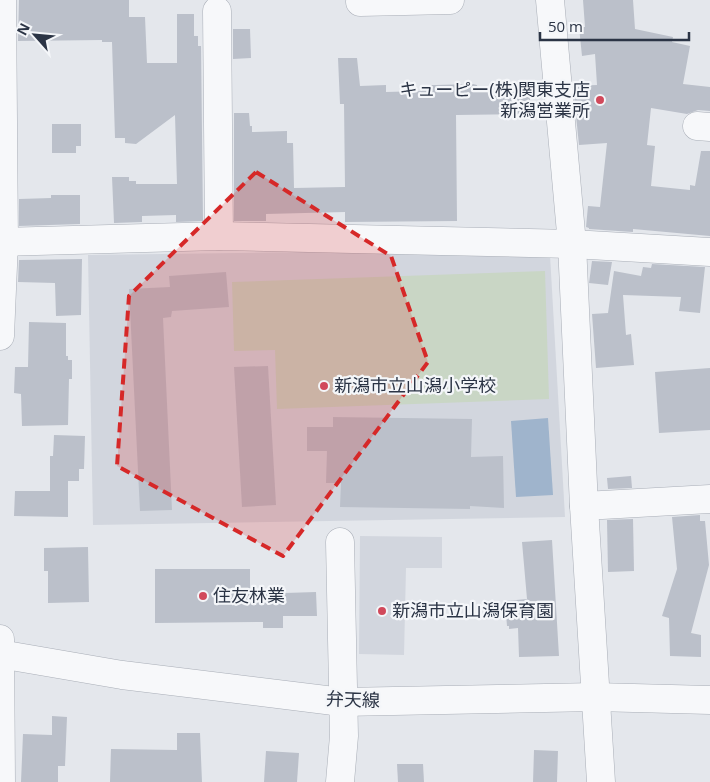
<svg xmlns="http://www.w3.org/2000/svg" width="710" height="782" font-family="'Open Sans','Noto Sans JP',sans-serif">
<rect width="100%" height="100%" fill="#e4e7ec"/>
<g fill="#d2d6de">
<path d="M304,252L550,255L565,517L93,525L88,255Z"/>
<path d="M360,536L442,537V568H406L404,655L359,654Z"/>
</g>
<path fill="#c9d6c5" d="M545,271L549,399L277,409L275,350L234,351L232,282Z"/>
<path fill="#9fb4cc" d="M548,418L553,495L516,497L511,421Z"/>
<g fill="#bbc0ca">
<path d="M19,0H129V17H145L147,63H177V14H194V36H198V46H201L203,221L176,222V215L142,216V222L114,223L112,177H129V181H136V184H177L175,115L136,144L125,143V138H115L112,42H102V40L18,41Z"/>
<path d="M583,0H633L635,29L673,37L672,42L690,46L683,84L710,87V111L698,110L687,114L651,108L647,145L655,146L651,186L690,190V185L695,186L701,151H710V236L633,229V232L589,229V228L586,227L588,206L600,207L607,143L579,145L573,86L597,85L595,54L582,56L579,27H585Z"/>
<path d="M233,29H250L251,58L233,59Z"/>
<path d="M338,58H357L360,86L386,85V92L422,91V85H436L473,84L477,85L478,92L530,89V114L456,115L457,221L345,222V212L266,214V221H234V113H249L250,126H252V132L287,131V143H293L294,188L345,187L344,104H340Z"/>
<path d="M52,124H81V146H76V153H52Z"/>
<path d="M51,195H80V224L19,226V199L51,198Z"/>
<path d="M82,259L81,315L56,316L55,283L18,282L19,260Z"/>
<path d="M592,261L612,262L608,285L589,283Z"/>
<path d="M652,264L705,267L700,313L679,311L681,297L623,295L626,335L631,334L634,365L596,368L592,314L608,313L614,271L641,276L643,267L651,268Z"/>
<path d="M226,272L229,307L172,311L171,317L163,318L172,510L140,511L129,289L170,287L169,276Z"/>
<path d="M29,322L66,323V356H68V360H72V379H69L68,425L22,426L21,394L14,393L15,367H28Z"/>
<path d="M268,366L276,505L242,507L234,367Z"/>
<path d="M710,368V430L659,433L655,372Z"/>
<path d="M333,417L472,419L471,457L503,456L504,508L470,506V509L340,507L341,483H326L327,451H307V427H333Z"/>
<path d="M54,435L85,436L84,469H79V481H68V517L14,516L15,491H50V456H53Z"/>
<path d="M631,476L632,488L608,489L607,478Z"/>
<path d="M700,515V521H705L709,565L691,633L701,635V657L670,656L669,618L662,616L677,569L672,517Z"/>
<path d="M633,519L634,571L608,572L607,520Z"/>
<path d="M552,540L559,656L519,657L518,628L509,629V626H507L505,601L527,599L522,542Z"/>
<path d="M88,547L89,602L48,603V571H44V548Z"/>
<path d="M155,569H250V594L316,592L317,616H283V628H263V622L155,623Z"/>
<path d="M52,716L67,717L65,766H58V782H21L23,734L52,735Z"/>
<path d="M177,733H200L202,782H110L111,749L177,750Z"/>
<path d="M534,750L558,751L557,782H533Z"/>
<path d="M266,751L299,753L297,782H264Z"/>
<path d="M397,764H423L424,782H398Z"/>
</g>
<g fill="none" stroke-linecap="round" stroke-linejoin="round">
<g stroke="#a9aeb7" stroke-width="29">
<g id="minor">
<path d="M550,0L572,244L584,506L601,782"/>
<path d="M360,2L450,0"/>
<path d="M217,11L219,236"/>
<path d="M697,126L710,127"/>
<path d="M0,242L219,236L572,244L710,252"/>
<path d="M0,336L4,242L2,0"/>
<path d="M584,506L710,499"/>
<path d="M340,542L344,736L340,782"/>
<path d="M0,639L1,782"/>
<path d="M0,654L122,675L342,702L595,697L710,700"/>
</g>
</g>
<use href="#minor" stroke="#f7f8fa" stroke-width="28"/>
</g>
<path fill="#d62828" fill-opacity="0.2" stroke="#d62828" stroke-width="4" stroke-dasharray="10 6" stroke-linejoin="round" d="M256,172L391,256L428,362L283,556L117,466L129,296Z"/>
<g fill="#d1495b" stroke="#f4f6f9" stroke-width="2">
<circle cx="600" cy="100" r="5"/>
<circle cx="324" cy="386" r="5"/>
<circle cx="203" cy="596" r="5"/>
<circle cx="382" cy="611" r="5"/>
</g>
<g text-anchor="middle" stroke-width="4.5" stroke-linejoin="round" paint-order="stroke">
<g font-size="18" fill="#2b3445" stroke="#f4f6f9" text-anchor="start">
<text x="590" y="96" text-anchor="end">キューピー(株)関東支店<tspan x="590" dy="21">新潟営業所</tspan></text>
<text x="334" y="392">新潟市立山潟小学校</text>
<text x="213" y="602">住友林業</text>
<text x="392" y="617">新潟市立山潟保育園</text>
</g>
<g font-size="18" fill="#2b3445" stroke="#f4f6f9">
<text transform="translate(353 700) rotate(2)" y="6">弁天線</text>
</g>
</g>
<g transform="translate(35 35) rotate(297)" stroke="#f4f6f9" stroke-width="4" paint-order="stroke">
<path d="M0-4L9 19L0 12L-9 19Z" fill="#2b3445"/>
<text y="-8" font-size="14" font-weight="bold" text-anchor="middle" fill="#2b3445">N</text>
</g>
<path d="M540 32v8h149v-8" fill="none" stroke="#2b3445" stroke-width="2.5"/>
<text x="548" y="32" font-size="15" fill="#2b3445" stroke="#f4f6f9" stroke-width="4" paint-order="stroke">50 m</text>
</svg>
